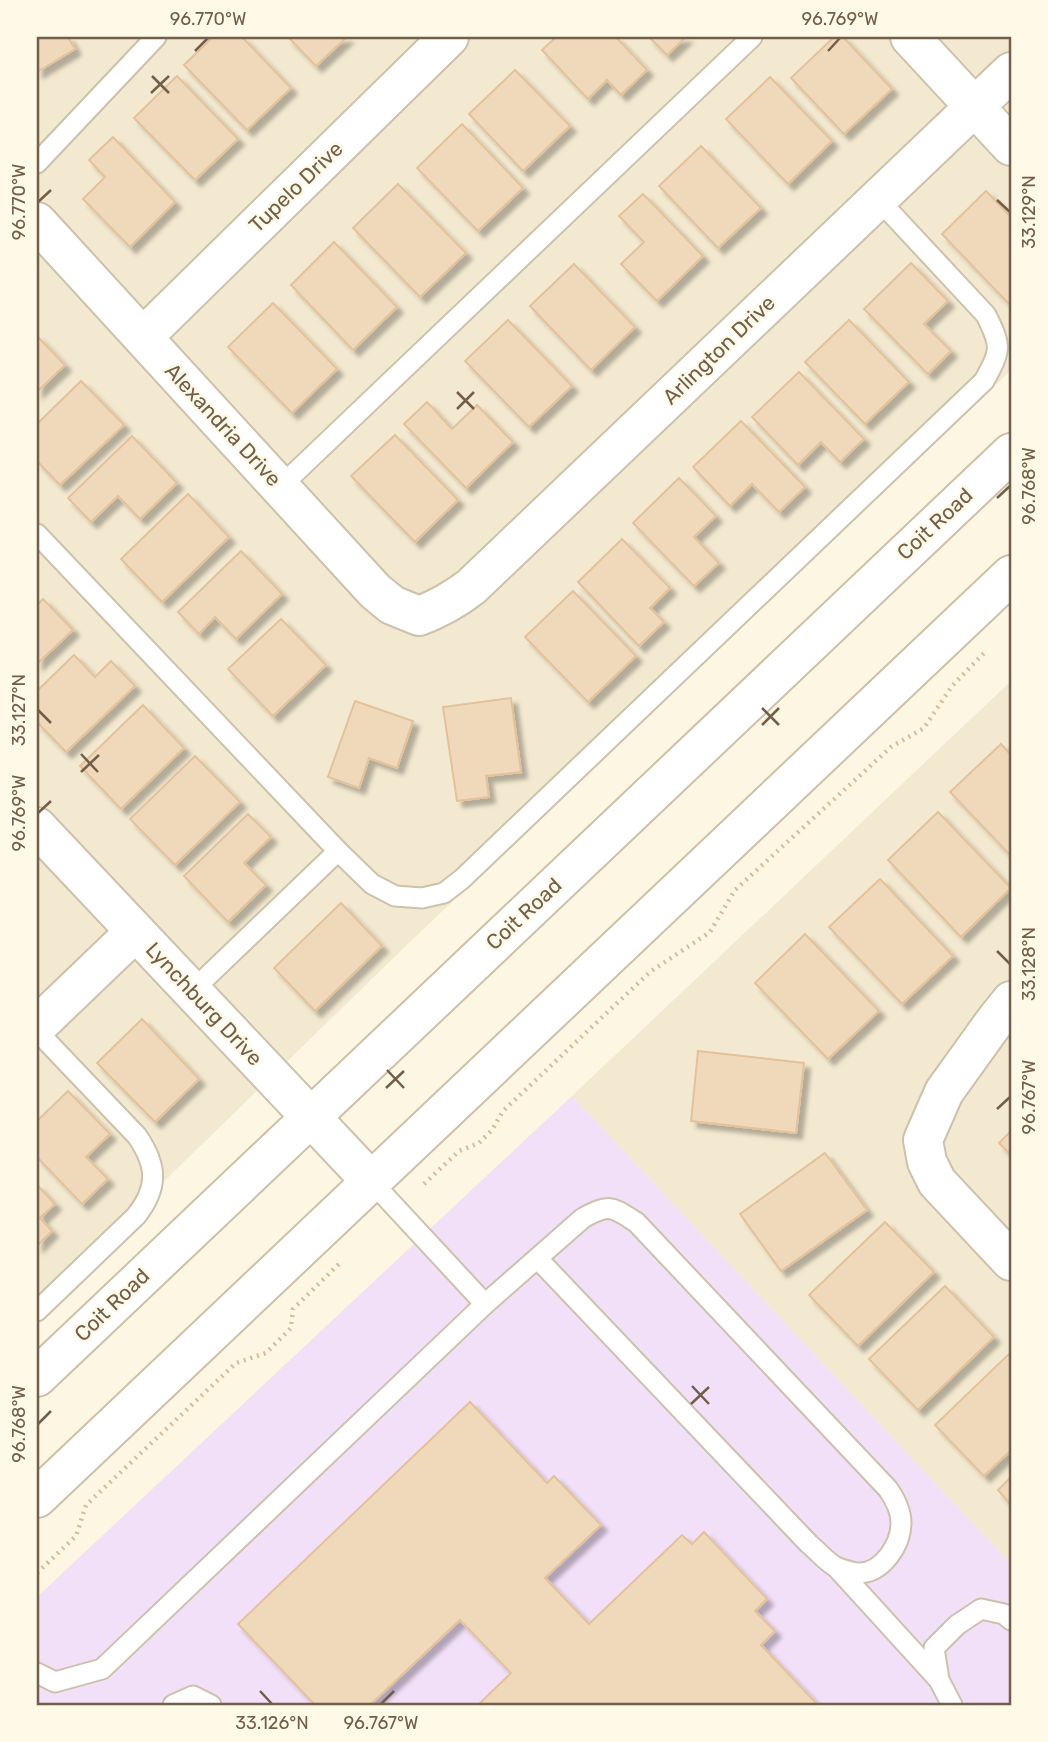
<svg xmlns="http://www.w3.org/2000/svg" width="1048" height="1742" font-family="Rubik,sans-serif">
<defs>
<filter id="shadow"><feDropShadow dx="6" dy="6" stdDeviation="2" flood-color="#0004"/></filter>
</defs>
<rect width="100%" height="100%" fill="#fcf6e2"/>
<g fill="#f3e9d0">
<path d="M37,37H1011V370L414,938L37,1305Z"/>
<path d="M1011,681V1564L572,1096Z"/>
</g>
<path fill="#f2dff8" d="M572,1096L1011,1564V1705H37V1597Z"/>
<g fill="#f0d8ba" stroke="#e3c29a" stroke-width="2" filter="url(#shadow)">
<path d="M37,37H68L75,49L37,72Z"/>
<path d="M213,37H242L291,88L247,130L184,65Z"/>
<path d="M288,37H347L316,66Z"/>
<path d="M556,37H616L647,70L621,95L607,80L588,99L542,50Z"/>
<path d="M649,37H686L667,55Z"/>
<path d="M834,37H843L892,89L844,134L791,78Z"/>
<path d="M515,70L570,126L523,171L469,114Z"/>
<path d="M177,76L238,139L195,180L134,118Z"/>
<path d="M770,77L832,141L788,184L726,119Z"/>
<path d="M462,124L523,188L478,231L417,168Z"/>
<path d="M113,137L175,202L130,247L83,199L105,177L89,160Z"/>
<path d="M701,146L761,208L718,248L659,186Z"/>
<path d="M398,184L466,253L420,297L353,228Z"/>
<path d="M986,191L1011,217V302L1009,304L942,234Z"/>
<path d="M643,194L703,256L657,301L621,264L644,242L619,216Z"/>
<path d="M334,242L397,307L353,350L291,285Z"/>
<path d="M911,263L948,301L924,324L951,351L928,374L864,309Z"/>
<path d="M574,264L635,327L591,370L530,306Z"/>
<path d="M273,303L337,369L292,413L228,347Z"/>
<path d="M508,320L572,386L529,427L465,361Z"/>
<path d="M849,320L909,382L865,424L805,362Z"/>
<path d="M37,336L65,365L37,392Z"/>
<path d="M799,372L864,439L840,462L821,442L798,465L752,417Z"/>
<path d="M81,381L124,425L60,485L37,461V424Z"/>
<path d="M427,402L452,429L477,405L513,442L466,488L404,424Z"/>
<path d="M741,421L805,487L779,512L752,484L730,506L693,467Z"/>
<path d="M395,435L458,500L415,542L351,476Z"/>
<path d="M132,436L177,483L140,519L118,496L91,522L68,498Z"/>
<path d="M679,478L716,516L694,537L719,563L694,586L633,523Z"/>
<path d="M188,494L229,537L162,602L121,559Z"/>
<path d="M622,539L670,588L650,608L664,622L639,646L578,582Z"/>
<path d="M241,551L282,594L236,639L215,617L199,634L178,612Z"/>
<path d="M573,591L636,656L588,702L525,637Z"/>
<path d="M43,599L73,630L37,664V605Z"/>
<path d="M281,619L326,665L273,716L228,669Z"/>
<path d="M74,655L95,677L111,661L135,686L66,752L37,722V691Z"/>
<path d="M511,698L521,772L486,776L489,797L457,801L443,707Z"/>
<path d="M355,701L413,721L397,768L369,758L359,788L328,777Z"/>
<path d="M143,705L184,748L121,809L80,766Z"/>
<path d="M1001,744L1011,755V856L950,792Z"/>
<path d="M195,756L240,802L175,865L130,819Z"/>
<path d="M938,812L1011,888L961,937L888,860Z"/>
<path d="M248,814L271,837L244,863L266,885L228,922L184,876Z"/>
<path d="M880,879L953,956L902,1004L829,927Z"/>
<path d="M341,903L382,946L315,1011L274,968Z"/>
<path d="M805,934L879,1011L828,1059L755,983Z"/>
<path d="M142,1019L199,1079L155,1122L97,1063Z"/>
<path d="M698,1051L804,1063L796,1133L691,1121Z"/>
<path d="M68,1091L110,1134L86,1157L108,1179L82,1204L37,1157V1121Z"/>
<path d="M1011,1131V1155L999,1143Z"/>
<path d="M825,1153L867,1210L781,1271L740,1214Z"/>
<path d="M37,1185L55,1204L40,1218L52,1231L37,1246Z"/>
<path d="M885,1222L934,1272L858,1346L809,1295Z"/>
<path d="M945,1286L994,1337L918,1410L869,1359Z"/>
<path d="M1011,1352V1450L984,1476L935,1425Z"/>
<path d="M470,1402L547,1483L554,1476L601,1525L545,1578L589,1624L682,1535L692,1544L704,1532L767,1599L755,1611L775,1631L761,1645L818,1705H478L511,1673L460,1620L370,1705H315L238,1624Z"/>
<path d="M1011,1477V1505L998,1490Z"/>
</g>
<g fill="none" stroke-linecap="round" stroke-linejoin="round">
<g stroke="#cec1ac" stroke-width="23">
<g id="lane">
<path d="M37,163L156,37"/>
<path d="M280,487L752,37"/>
<path d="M37,534L338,851L372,884L395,896L422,898L444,893L462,879L984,381C1001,350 1002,347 986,315L878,199"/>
<path d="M191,992L338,851"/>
<path d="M37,1031L137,1136C157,1165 159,1187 136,1216L37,1311"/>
<path d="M485,1304L583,1218C610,1203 612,1207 636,1222L888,1489C895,1499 901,1510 901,1523C901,1545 882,1573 859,1573C853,1573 844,1570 838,1568C828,1564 818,1551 809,1544L538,1259"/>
<path d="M837,1568L939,1680"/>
<path d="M37,1673L55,1682L102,1669L485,1304L371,1181"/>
<path d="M173,1705L193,1696L211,1705"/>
<path d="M952,1705L939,1680L934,1648L957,1625L981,1609L1004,1614L1011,1620"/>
</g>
</g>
<g stroke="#cec1ac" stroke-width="42">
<g id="street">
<path d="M910,37L1011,146"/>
<path d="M37,222L375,591L392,605L419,616C438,609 454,600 471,587L1011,72"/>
<path d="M143,337L449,37"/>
<path d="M37,827L371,1181"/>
<path d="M1011,1001L995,1021L944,1092L923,1140L927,1162L937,1182L1011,1261"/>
<path d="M37,1026L135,932"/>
</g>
</g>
<g stroke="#cfbfa7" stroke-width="42">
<g id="secondary">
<path d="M37,1377L1011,453"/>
<path d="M37,1498L1011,575"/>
</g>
</g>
<g stroke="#d5bc9d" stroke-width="4.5" stroke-dasharray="2 5" stroke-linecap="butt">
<path d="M424,1184L459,1151L479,1143L492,1130L503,1111L650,972L710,932L735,890L891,747L924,728L952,686L984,653"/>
<path d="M37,1573L76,1536L86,1505L236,1363L266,1353L291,1328L293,1309L339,1264"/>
</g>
<use href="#lane" stroke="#fff" stroke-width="19"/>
<use href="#street" stroke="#fff" stroke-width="38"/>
<use href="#secondary" stroke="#fff" stroke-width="38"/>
</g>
<path fill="none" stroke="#725e49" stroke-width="2.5" d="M195,51L208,38M828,51L840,38M152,76L169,93M151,93L169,76M997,200L1010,212M38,202L51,190M457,392L474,409M457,409L474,392M997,498L1010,486M762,708L779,725M38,710L51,723M762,725L779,708M81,754L98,772M81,772L99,755M38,813L51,801M997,951L1010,964M387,1070L404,1088M386,1088L404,1071M997,1109L1010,1097M692,1386L709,1404M691,1404L709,1387M38,1424L51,1411M260,1691L272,1704M381,1704L394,1691"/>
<g text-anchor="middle" stroke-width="5" stroke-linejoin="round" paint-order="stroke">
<g font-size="21" fill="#725e49" stroke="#fff9e7">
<text transform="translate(296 187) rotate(-44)" y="7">Tupelo Drive</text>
<text transform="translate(719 350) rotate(-44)" y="7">Arlington Drive</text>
<text transform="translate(223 425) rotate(47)" y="7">Alexandria Drive</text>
<text transform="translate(935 524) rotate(-43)" y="7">Coit Road</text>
<text transform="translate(524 914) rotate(-43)" y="7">Coit Road</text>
<text transform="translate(204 1004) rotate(47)" y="7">Lynchburg Drive</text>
<text transform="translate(112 1305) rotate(-44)" y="7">Coit Road</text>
</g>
</g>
<rect width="1048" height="1742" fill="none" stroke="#fff9e7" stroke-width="77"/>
<rect x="38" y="38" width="972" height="1666" fill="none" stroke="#725e49" stroke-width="2.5"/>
<g font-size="18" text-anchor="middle" fill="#725e49">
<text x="208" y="25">96.770°W</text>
<text x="840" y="25">96.769°W</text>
<text transform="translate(19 202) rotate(-90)" y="6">96.770°W</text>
<text transform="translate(1029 212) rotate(-90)" y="6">33.129°N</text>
<text transform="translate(1029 486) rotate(-90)" y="6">96.768°W</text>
<text transform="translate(19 710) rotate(-90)" y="6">33.127°N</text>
<text transform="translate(19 813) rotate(-90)" y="6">96.769°W</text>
<text transform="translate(1029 964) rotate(-90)" y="6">33.128°N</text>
<text transform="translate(1029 1097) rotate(-90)" y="6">96.767°W</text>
<text transform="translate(19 1424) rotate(-90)" y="6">96.768°W</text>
<text x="272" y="1729">33.126°N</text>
<text x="381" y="1729">96.767°W</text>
</g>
</svg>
